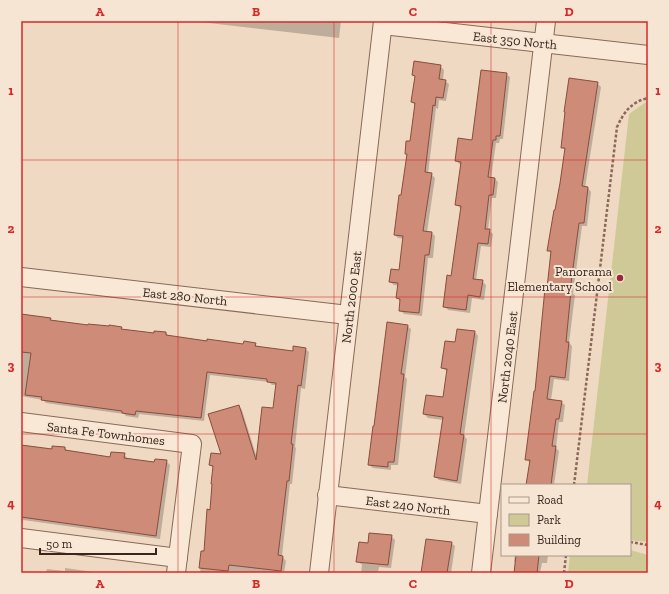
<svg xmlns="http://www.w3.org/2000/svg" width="669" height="594" font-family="'Zilla Slab',serif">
<rect width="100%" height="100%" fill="#efd9c2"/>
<g fill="#cec996">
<path d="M646,102H648V542L630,540V485H587L629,114Z"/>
<path d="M630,550L648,555V573H568L570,555H630Z"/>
</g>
<g fill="#0003">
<path d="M192,21H341L339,38Z"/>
<path d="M639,21H648V23L640,22Z"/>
<path d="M440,66L444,70L443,80L445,81L449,84L446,101L439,100L438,109L436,108L428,174H431L435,178L427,232L432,233L435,236L433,258H428L422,316L404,314L400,310L401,302L397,298L399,286L394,285L390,282L400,271L404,239L398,238L395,235L408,155L406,153L411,142L415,105L412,102L416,78L413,75Z"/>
<path d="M506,74L510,77L503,139H500L499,143H496L491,178L495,179L498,182L496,198H492L488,230L493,234L491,247L481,246L476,280L482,281L486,285L484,300L472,298L470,313L448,310L444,306L452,277L461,209L457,205L462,164H459L456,160L473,141Z"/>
<path d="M597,83L601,87L585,188H588L591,192L587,226H582L573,294L575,295L569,343L572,346L569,381L554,379L551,400L561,402L565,405L563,422H559L556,448L559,451L554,485H528L530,463L526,459L552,254L548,250L556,211L565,150L562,147Z"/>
<path d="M21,315L50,319L53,322L89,327L121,328L123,330L155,334L166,333L169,336L208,342L244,345L255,344L259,348L294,352L305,349L309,352L305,389L301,388L295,447L296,448L292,484H290L282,556L286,561L284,573H200L202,552H205L210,511L214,468L210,465L222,455L239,406L242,410L257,458L274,409L277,385H272L269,382L210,375L204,421L139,414L138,418L126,416L124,414L46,403L43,400L21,396Z"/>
<path d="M407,326L411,329L405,377L407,379L398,465H391V470L373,468L369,465L375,427Z"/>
<path d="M475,332L478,336L464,436L467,439L461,484L439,480L435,477L443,420L428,418L424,414L444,398L448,372L442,368L456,343Z"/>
<path d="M21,446L53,450L65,448L68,452L111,458L124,454L128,459L155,463L166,461L170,465L160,539L23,520V523L21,522Z"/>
<path d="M391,536L395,540L391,568L379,567L378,573H361L362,565L358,561L369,544Z"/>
<path d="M451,543L455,546L451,573H422Z"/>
<path d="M515,555H548L547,563H542L540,573H515L516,564L514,561Z"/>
<path d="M65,568L101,573H46L47,569L65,571Z"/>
</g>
<g fill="#ce8b77" stroke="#894d3e">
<path d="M414,61L441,65L439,79L446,80L443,98L436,97L435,106L433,105L425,172L432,173L423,231L432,232L429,255H425L419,313L399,311L400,299L396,298L398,283L389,282L391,269L399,270L403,236L394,235L399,195H401L407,154H405L406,141H410L415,103L411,102L415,76L412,75Z"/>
<path d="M481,70L507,73L500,136H496V140H493L488,177L495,178L493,195H489L485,229H490L488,244L478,243L473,279L483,280L480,297L468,295L466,310L443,307L447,275L451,276L461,206L455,205L461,162L455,161L458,138L472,140Z"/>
<path d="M569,78L598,82L582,186L588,187L584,223H579L570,291H571L566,342H569L565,378L550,376L547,399L562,401L559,419H556L552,446H556L551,485H526L530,460H525L534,391H535L545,288H547L551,251H547L554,210H555L560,183L565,148H561L565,112H564Z"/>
<path d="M21,314L51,318L50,320L88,325V324L109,326V325L122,327L121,329L154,333V331L166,332V335L207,341V339L243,344L244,341L256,343L255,346L293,351V346L306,348L301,386L298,385L291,444H293L289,481H287L281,531L278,555L283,556L281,571L229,565L228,571L199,568L201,551H204L207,509L210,510L212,484H211L213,466L209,465L211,453L221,454L208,414L239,405L256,460L262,407L273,408L276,383L267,382V379L207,372L201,418L136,411L135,415L122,413V411L41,400L42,397L25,395L31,353L21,352Z"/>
<path d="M387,322L408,325L401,374H404L394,462H388V467L368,465L373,426H374Z"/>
<path d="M457,329L475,331L460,434L464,435L457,481L434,477L443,417L423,414L426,395L443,397L447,369L441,368L445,341L455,342Z"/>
<path d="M21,445L52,449V446L65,447V450L110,457L111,452L125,453L124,458L154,462L155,459L167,460L156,536L21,517Z"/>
<path d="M369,533L392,535L388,565L356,562L359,542L368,543Z"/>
<path d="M426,539L452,542L447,573H421Z"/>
<path d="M516,555H539L537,573H514Z"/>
</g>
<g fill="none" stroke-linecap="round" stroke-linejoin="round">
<g stroke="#8a6959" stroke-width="20">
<g id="minor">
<path d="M383,25L648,55"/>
<path d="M21,277L348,315"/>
<path d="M21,422L192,444L176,573"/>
<path d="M327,495L488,514"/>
<path d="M21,538L178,558"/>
<path d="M319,573L383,21"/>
<path d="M481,573L546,21"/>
</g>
</g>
<g stroke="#8a6959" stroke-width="2.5" stroke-dasharray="3 2" stroke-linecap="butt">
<path d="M574,485L617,127C624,112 631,102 648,98"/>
<path d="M630,542L648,545"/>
<path d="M564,573L566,555"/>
</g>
<use href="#minor" stroke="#fae8d6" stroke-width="18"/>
</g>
<path fill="none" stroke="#d62828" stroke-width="1" stroke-opacity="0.55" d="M178,21V573M334,21V573M491,21V573M21,160H648M21,297H648M21,434H648"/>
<circle fill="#9a273e" stroke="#f6e5d2" stroke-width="1.5" cx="620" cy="278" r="4"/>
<g text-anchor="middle" stroke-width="4" stroke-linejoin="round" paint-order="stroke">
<g font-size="13" fill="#39251d" stroke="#f6e5d2">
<text transform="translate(515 40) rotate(6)" y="5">East 350 North</text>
<text transform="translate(185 296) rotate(6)" y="5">East 280 North</text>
<text transform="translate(351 297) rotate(-83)" y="5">North 2000 East</text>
<text transform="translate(507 357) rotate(-83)" y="5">North 2040 East</text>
<text transform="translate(106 433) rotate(7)" y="5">Santa Fe Townhomes</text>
<text transform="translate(408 505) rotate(7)" y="5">East 240 North</text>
</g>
<g font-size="13" fill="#39251d" stroke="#f6e5d2" text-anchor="end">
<text x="612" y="276">Panorama<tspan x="612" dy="15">Elementary School</tspan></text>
</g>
</g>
<rect width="669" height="594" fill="none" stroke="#f6e5d2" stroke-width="44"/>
<rect x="501" y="484" width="130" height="72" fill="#f6e5d2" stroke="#aa988a"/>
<rect x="509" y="497" width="20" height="6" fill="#fae8d6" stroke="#aa988a"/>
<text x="537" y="504" font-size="12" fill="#39251d">Road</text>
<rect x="509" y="514" width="20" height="12" fill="#cec996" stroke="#aa988a"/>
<text x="537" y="524" font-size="12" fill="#39251d">Park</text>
<rect x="509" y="534" width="20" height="12" fill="#ce8b77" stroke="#aa988a"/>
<text x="537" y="544" font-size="12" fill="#39251d">Building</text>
<path d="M40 548v6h116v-6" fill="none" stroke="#39251d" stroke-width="2"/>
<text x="46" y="548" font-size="12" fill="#39251d" stroke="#f6e5d2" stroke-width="3" paint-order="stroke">50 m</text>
<rect x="22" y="22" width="625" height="550" fill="none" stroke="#d62828" stroke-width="1.5"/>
<g font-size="13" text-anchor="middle" font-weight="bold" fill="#d62828">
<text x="100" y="16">A</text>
<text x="256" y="16">B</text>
<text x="413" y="16">C</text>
<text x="569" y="16">D</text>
<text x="11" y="95">1</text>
<text x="658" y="95">1</text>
<text x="11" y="233">2</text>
<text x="658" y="233">2</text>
<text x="11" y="370">3</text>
<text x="658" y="370">3</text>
<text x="11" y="508">4</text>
<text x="658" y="508">4</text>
<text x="100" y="588">A</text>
<text x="256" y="588">B</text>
<text x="413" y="588">C</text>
<text x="569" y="588">D</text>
</g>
</svg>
